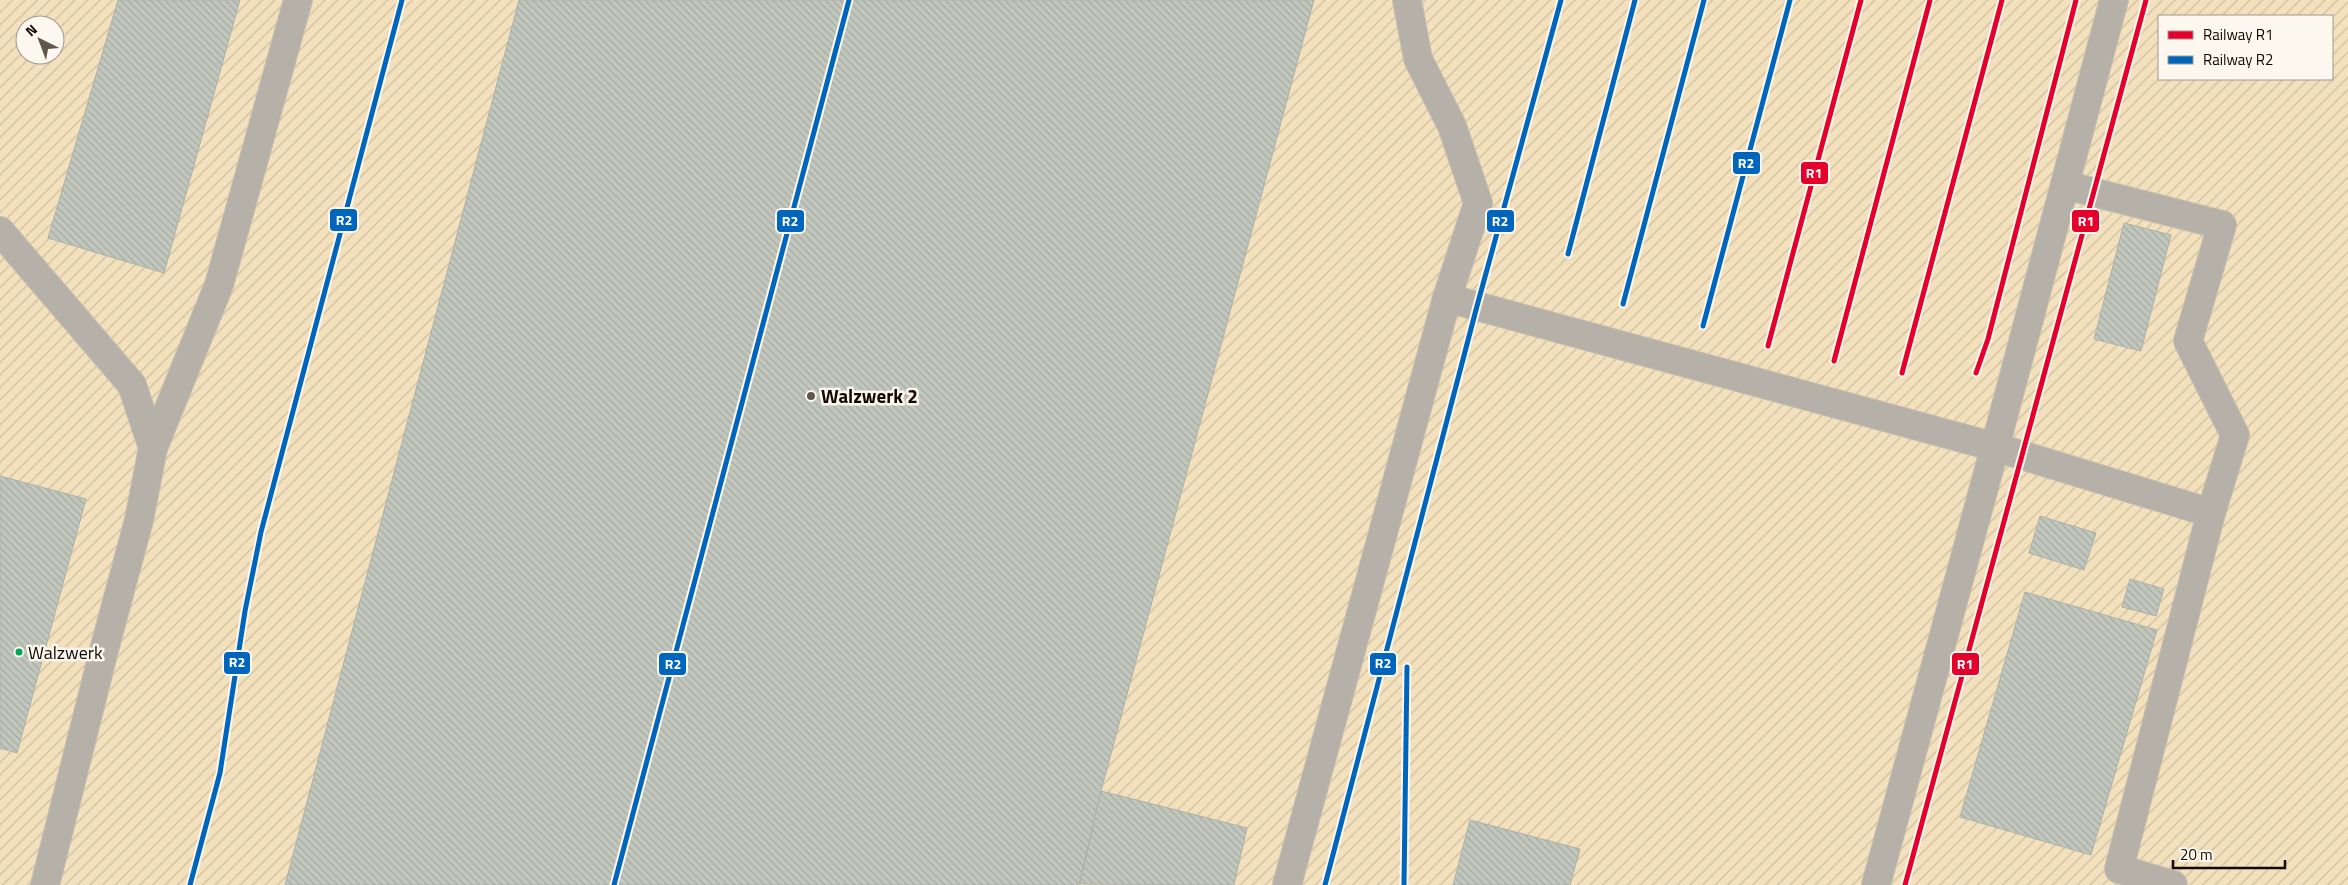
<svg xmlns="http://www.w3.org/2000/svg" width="2348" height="885" font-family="'Titillium Web',sans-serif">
<defs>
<pattern id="industrial-furrows" width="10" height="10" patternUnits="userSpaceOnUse" patternTransform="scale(1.25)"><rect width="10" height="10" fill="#f3e0bc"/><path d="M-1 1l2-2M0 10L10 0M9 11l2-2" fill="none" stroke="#cfbfa0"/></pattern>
<pattern id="building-back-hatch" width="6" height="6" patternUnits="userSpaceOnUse" patternTransform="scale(1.25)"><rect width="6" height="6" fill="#c2c7be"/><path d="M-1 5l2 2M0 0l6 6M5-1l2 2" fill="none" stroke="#a6aaa2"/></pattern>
</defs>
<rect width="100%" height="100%" fill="#f0e4ce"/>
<path fill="url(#industrial-furrows)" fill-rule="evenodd" d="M0,0H2348V885H0ZM2159,16H2332V79H2159ZM25,25H55V55H25Z"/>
<g fill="url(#building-back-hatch)" stroke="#adb1a8">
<path d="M118,0H240L164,273L48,238Z"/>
<path d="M519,0H1314L1101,791L1079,885H285Z"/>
<path d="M2124,223L2171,235L2141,351L2094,339Z"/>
<path d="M0,476L86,499L17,753L0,748Z"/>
<path d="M2040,516L2096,533L2084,570L2029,553Z"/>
<path d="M2130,579L2164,589L2156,616L2122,607Z"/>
<path d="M2025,592L2157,630L2091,855L1960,817Z"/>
<path d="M1101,791L1247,828L1234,885L1080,884Z"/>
<path d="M1470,820L1580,849L1570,885H1453Z"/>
</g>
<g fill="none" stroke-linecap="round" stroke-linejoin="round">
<g stroke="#cac0b0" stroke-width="30">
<g id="minor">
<path d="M0,231L132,385L153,448L139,520L104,650L45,885"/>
<path d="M1447,298L1995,447L2114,0"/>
<path d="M153,448L219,285L298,0"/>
<path d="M1287,885L1447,298L1478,203L1452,126L1418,59L1407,0"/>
<path d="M1876,885L1995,447L2211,513L2235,435L2188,341L2222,225L2065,185"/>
<path d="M2173,885L2119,869L2211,513"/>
</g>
</g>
<use href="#minor" stroke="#b5b0a8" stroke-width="28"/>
<g stroke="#fcf7ef" stroke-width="9">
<g id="rail-1">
<path d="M1768,346L1861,0"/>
<path d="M1834,361L1930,0"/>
<path d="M1902,373L2002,0"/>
<path d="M1976,373L1988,339L2076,0"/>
<path d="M1905,885L2146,0"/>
</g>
</g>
<g stroke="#fcf7ef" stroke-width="9">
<g id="rail-2">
<path d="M1568,254L1635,0"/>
<path d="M1623,304L1704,0"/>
<path d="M1703,326L1790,0"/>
<path d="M190,885L220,773L245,611L261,532L402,0"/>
<path d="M614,885L849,0"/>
<path d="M1325,885L1477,306L1561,0"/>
<path d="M1404,885L1407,667"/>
</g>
</g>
<use href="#rail-1" stroke="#e4002b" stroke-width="5"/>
<use href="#rail-2" stroke="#0065bd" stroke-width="5"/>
</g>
<circle fill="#605649" stroke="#fcf7ef" stroke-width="2" cx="811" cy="396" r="5"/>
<circle fill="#00a651" stroke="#fcf7ef" stroke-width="2" cx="19" cy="652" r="4.5"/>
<g text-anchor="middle" stroke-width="5" stroke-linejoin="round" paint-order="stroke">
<g font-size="18" fill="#120a01" stroke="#fcf7ef" text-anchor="start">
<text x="28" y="659">Walzwerk</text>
</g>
<g font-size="19" font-weight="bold" fill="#120a01" stroke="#fcf7ef" text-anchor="start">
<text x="821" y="403">Walzwerk 2</text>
</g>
</g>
<g stroke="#fcf7ef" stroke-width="2">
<rect x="1732" y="151" width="29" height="24" rx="5" fill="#0065bd"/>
<rect x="1800" y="161" width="29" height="24" rx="5" fill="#e4002b"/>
<rect x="329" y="208" width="29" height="24" rx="5" fill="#0065bd"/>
<rect x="1486" y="209" width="29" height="24" rx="5" fill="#0065bd"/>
<rect x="776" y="209" width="29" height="24" rx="5" fill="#0065bd"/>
<rect x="2071" y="209" width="29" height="24" rx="5" fill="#e4002b"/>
<rect x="223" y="651" width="28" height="24" rx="5" fill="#0065bd"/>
<rect x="1369" y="652" width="28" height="24" rx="5" fill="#0065bd"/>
<rect x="658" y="652" width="29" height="24" rx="5" fill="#0065bd"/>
<rect x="1951" y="652" width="29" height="24" rx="5" fill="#e4002b"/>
</g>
<g font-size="14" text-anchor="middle" font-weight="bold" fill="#fff">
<text x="1746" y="168">R2</text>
<text x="1814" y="178">R1</text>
<text x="344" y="225">R2</text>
<text x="1500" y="226">R2</text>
<text x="790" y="226">R2</text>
<text x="2086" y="226">R1</text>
<text x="237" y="667">R2</text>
<text x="1383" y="668">R2</text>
<text x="673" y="669">R2</text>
<text x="1965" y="669">R1</text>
</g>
<rect x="2158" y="15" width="175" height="65" fill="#fcf7ef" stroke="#9e9890"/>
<rect x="2168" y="31" width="25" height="8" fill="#e4002b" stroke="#9e9890"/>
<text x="2203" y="40" font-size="15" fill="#120a01">Railway R1</text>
<rect x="2168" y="56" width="25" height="8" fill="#0065bd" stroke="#9e9890"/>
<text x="2203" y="65" font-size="15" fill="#120a01">Railway R2</text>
<g transform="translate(40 40) rotate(318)"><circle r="24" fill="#fcf7ef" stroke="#9e9890"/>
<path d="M0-4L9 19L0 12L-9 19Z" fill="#605649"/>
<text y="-8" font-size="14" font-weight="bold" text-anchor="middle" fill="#120a01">N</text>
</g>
<path d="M2173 860v8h112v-8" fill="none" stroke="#120a01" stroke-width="2.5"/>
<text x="2180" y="860" font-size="15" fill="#120a01" stroke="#fcf7ef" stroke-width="4" paint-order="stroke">20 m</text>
</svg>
